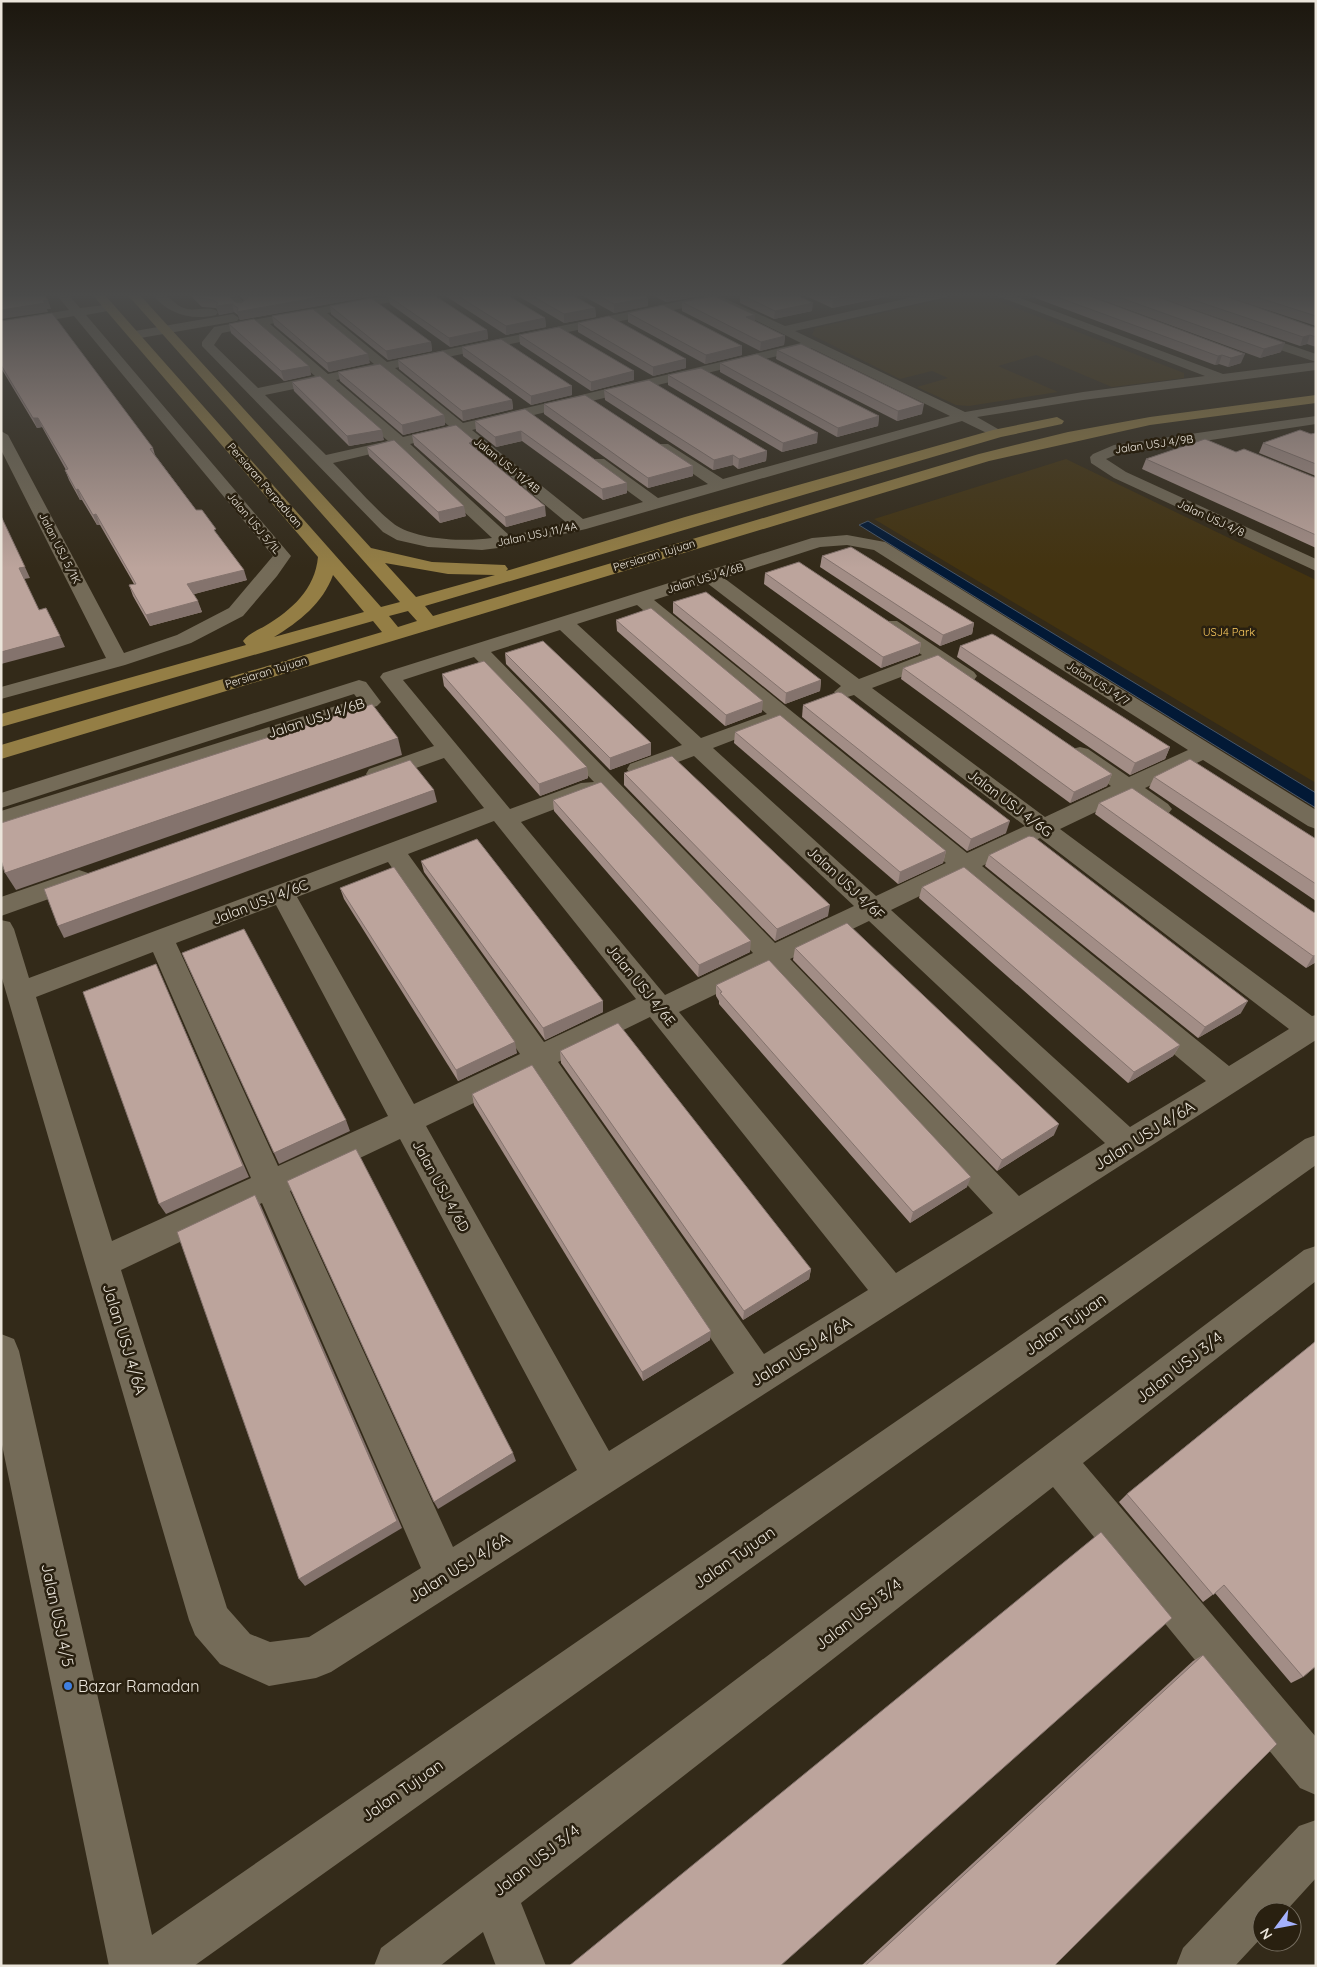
<svg xmlns="http://www.w3.org/2000/svg" width="1317" height="1967" font-family="Quicksand,sans-serif">
<rect width="100%" height="100%" fill="#332a19"/>
<g fill="#433310">
<path d="M963,295L985,296L1184,373V378L1112,387L1036,355L998,366L1058,392L969,406L956,405L917,387L948,378L932,371L900,379L812,335L815,328Z"/>
<path d="M1066,459L1316,580V783L874,519Z"/>
</g>
<path fill="#021936" stroke="#485668" d="M868,521L1316,793V808L859,525Z"/>
<g fill="none" stroke-linecap="round" stroke-linejoin="round">
<g fill="#746b58" fill-rule="evenodd">
<path d="M55,293H67L80,308L113,304L115,307L113,310L86,315L291,556L277,576L243,616L191,643L125,665L1,699V687L106,658L1,450V431L8,435L124,653L177,635L229,608L273,556L74,316L1,329V321L69,310Z"/>
<path d="M151,293C173,293 170,304 187,309C197,311 211,305 218,312L216,315C191,321 167,314 151,293Z"/>
<path d="M221,293H234L248,306L242,310L238,309Z"/>
<path d="M401,293H427L421,297L327,313L387,362L715,294L785,326L931,293H953L947,297L795,331L965,412L1083,392L1205,376L990,293H1007L1223,374L1316,362V370L1083,400L977,417L1005,433L1003,436H993L962,421L586,529L506,547L482,550L428,547L397,540L383,532L202,346V342L214,327ZM717,301L801,343L463,423L395,368ZM315,316L374,364L328,374L270,324ZM257,326L315,376L258,388L214,345L222,333ZM811,348L950,416L723,479L668,444H658L655,447L658,450L708,484L658,498L604,459H592L590,462L592,465L643,502L583,519L472,430ZM382,371L449,426L403,437L336,380ZM323,383L388,441L326,455L265,395ZM458,433L567,523L510,536L410,444ZM396,448L492,538C465,542 420,540 397,526C379,514 350,480 333,463Z"/>
<path d="M233,314L239,318L237,321L135,339L129,335L135,331Z"/>
<path d="M1249,331L1316,354V362L1245,338L1243,335Z"/>
<path d="M1316,416V424L1118,454L1106,459L1126,472L1316,559V571L1114,478L1091,463L1090,457L1093,454L1114,445Z"/>
<path d="M847,535L885,542L1316,810V829L1308,826L1203,760L1145,788L1168,804L1172,809L1168,814C1151,819 1140,806 1127,797L1060,829L1312,1016L1316,1015V1040L331,1672L316,1678L269,1686L220,1664L195,1635L189,1620L1,975V920L10,922L14,929L29,978L484,808L444,758L385,779L377,781L369,779L366,774L369,769L434,746L383,681L380,677L383,673L812,538ZM847,545L874,550L1188,750L1129,777L1088,749L1080,747L1072,749L1069,754L1072,759L1111,786L1045,817L872,688L935,664C947,672 959,684 974,680L977,676L974,672L897,621H883L880,625L883,629L922,655L859,679L724,578L820,547ZM707,583L841,686L834,692L837,696L844,698L854,695L1025,826L967,853L654,600ZM637,605L767,714L701,738L577,624ZM560,630L682,745L630,764L627,769L630,774L638,776L646,774L694,756L854,906L775,943L491,652ZM474,657L594,782L581,783L510,809L403,680ZM778,723L946,863L876,896L713,748ZM600,788L753,953L665,995L521,822L597,793ZM494,821L636,999L544,1042L408,854ZM1040,838L1289,1029L1229,1066L982,866ZM388,862L520,1054L414,1104L297,897ZM961,876L1206,1081L1130,1127L891,910ZM276,905L388,1116L278,1166L176,943ZM869,921L1105,1143L1019,1196L790,959ZM153,952L251,1178L112,1241L36,997ZM768,969L993,1213L896,1273L679,1012ZM650,1017L868,1290L764,1354L558,1062ZM534,1074L734,1373L609,1451L426,1126ZM400,1139L577,1470L453,1547L290,1191ZM262,1203L421,1568L309,1637L270,1642L250,1634L227,1608L121,1270Z"/>
<path d="M359,680L366,682L381,702L377,706L1,827V811L358,699L354,694L1,808V793Z"/>
<path d="M79,870L88,873L92,879L88,885L1,916V897Z"/>
<path d="M1316,1135V1165L194,1966H109L1,1440V1334L14,1339L19,1351L152,1935L1305,1139Z"/>
<path d="M1316,1246V1281L1083,1463L1316,1737V1795L1300,1788L1053,1487L521,1903L546,1966H496L483,1932L440,1966H374L381,1948L1304,1250Z"/>
<path d="M1316,1820V1878L1285,1912H1262V1937L1235,1966H1176L1183,1948L1299,1826Z"/>
</g>
<path fill="#947e45" fill-rule="evenodd" d="M91,293H103L381,607L400,602L126,293H138L371,548L432,562L505,565L508,569L506,571L685,517L993,430L1057,417L1064,421L1062,424L1001,437L425,606L433,616L979,454L1068,432L1150,417L1316,395V403L1150,425L989,461L1,759V745L382,632L373,621L1,727V714L246,645L243,641C248,634 258,630 265,626C292,610 315,589 318,557ZM385,563L448,574L495,575L416,597ZM333,575L364,612L274,637C299,622 323,603 333,575ZM408,611L417,621L398,627L389,616Z"/>
</g>
<g fill="#a28d86">
<path d="M188,293H226L235,302L241,303L244,300L237,293H390L240,320L238,315L234,312L219,315L217,309L216,308L202,307Z"/>
<path d="M441,293H504L545,318L546,327L506,335Z"/>
<path d="M513,293H569L595,308L596,317L564,323Z"/>
<path d="M578,293H640L648,298V306L614,313Z"/>
<path d="M648,293H700V296L666,302Z"/>
<path d="M800,293H904L832,308Z"/>
<path d="M1022,293H1316V326L1240,301L1316,328V347L1307,344L1300,346L1168,301L1281,352L1260,358L1099,299L1241,363L1228,367L1219,364L1215,365Z"/>
<path d="M740,294L812,311L774,319L740,303Z"/>
<path d="M388,296L487,330L488,339L450,347L390,304Z"/>
<path d="M682,302L755,315V321L785,336L784,345L760,351L682,311Z"/>
<path d="M330,306L431,342L432,351L388,360L331,314Z"/>
<path d="M628,313L742,355L705,364L628,322Z"/>
<path d="M272,316L370,363L329,372L274,325Z"/>
<path d="M1,321L153,448L155,455L196,510L218,536L247,580L194,594L202,612L150,626L133,596L129,585L134,584L100,525H97L82,500H80L69,480L65,470H66L42,427L37,428L1,368Z"/>
<path d="M578,323L686,368L653,376L578,332Z"/>
<path d="M229,324L309,366L311,375L284,381L231,333Z"/>
<path d="M519,335L634,380L591,391L520,344Z"/>
<path d="M462,347L572,395L531,405L463,356Z"/>
<path d="M777,350L922,414L897,421L776,359Z"/>
<path d="M398,360L512,400L513,409L463,421L399,369Z"/>
<path d="M720,363L879,416L878,426L837,437L720,372Z"/>
<path d="M338,372L444,415L445,425L403,435L340,381Z"/>
<path d="M668,375L817,443L782,452L668,385Z"/>
<path d="M292,382L384,440L349,446L294,391Z"/>
<path d="M604,390L767,451L766,461L738,469L733,465L713,470L605,400Z"/>
<path d="M544,404L693,476L648,488L544,414Z"/>
<path d="M525,409L627,493L603,500L522,441L496,447L476,431L475,421Z"/>
<path d="M1316,433V476L1259,453L1263,443L1311,434Z"/>
<path d="M412,435L476,442L477,450L546,516L506,527L414,445Z"/>
<path d="M367,447L466,516L440,523L369,456Z"/>
<path d="M1236,452L1316,478V548L1142,469L1146,459Z"/>
<path d="M822,556L974,623L972,634L940,646L820,567Z"/>
<path d="M765,573L921,643L919,654L881,668L764,584Z"/>
<path d="M673,602L821,680L820,691L785,704L673,613Z"/>
<path d="M616,620L762,712L725,726L617,631Z"/>
<path d="M960,646L1170,747L1165,759L1130,775L957,657Z"/>
<path d="M505,653L651,755L610,770L506,664Z"/>
<path d="M903,668L1112,774L1107,786L1070,803L901,679Z"/>
<path d="M442,674L587,767L588,778L540,796L444,686Z"/>
<path d="M803,705L1006,833L967,851L802,717Z"/>
<path d="M735,732L946,851L943,863L898,884L734,743Z"/>
<path d="M624,773L828,916L775,941L624,785Z"/>
<path d="M1154,777L1316,839V901L1149,788Z"/>
<path d="M553,800L750,952L698,977L554,811Z"/>
<path d="M1099,803L1313,912L1316,962L1306,968L1095,814Z"/>
<path d="M989,855L1241,1013L1198,1038L985,866Z"/>
<path d="M421,861L603,1001V1012L545,1040L424,872Z"/>
<path d="M922,887L1180,1045L1173,1056L1128,1083L919,898Z"/>
<path d="M340,888L517,1053L458,1081L344,899Z"/>
<path d="M795,948L1054,1135L997,1171L793,960Z"/>
<path d="M716,985L967,1187L910,1223L719,1004V1001L716,996Z"/>
<path d="M560,1051L811,1269L809,1279L743,1320L561,1063Z"/>
<path d="M472,1094L710,1340L643,1381L474,1105Z"/>
<path d="M1316,1341L1303,1677L1291,1683L1215,1593L1203,1602L1119,1502L1127,1494Z"/>
<path d="M1203,1655L1054,1966H861L1193,1661Z"/>
</g>
<g fill="#84736d">
<path d="M342,293H390L240,320L237,312Z"/>
<path d="M669,293H700V296L666,302V294Z"/>
<path d="M724,293H736L724,295Z"/>
<path d="M863,293H904L832,308L833,299Z"/>
<path d="M648,298V306L614,313V304Z"/>
<path d="M48,300L51,309H47L48,312L1,319V310Z"/>
<path d="M813,303L812,311L774,319L775,311Z"/>
<path d="M232,304L234,312L219,315L216,306Z"/>
<path d="M595,308L596,317L564,323V314Z"/>
<path d="M755,315V324L746,317Z"/>
<path d="M545,318L546,327L506,335V326Z"/>
<path d="M487,330L488,339L450,347L449,338Z"/>
<path d="M1310,335L1307,344L1300,346L1303,337Z"/>
<path d="M785,336L784,345L760,351L761,342Z"/>
<path d="M431,342L432,351L388,360L386,351Z"/>
<path d="M1285,343L1281,352L1260,358L1264,349Z"/>
<path d="M742,346V355L705,364L706,355Z"/>
<path d="M368,354L370,363L329,372L327,363Z"/>
<path d="M1245,354L1241,363L1228,367L1231,358Z"/>
<path d="M1222,355L1219,364L1215,365L1218,356Z"/>
<path d="M686,359V368L653,376V367Z"/>
<path d="M309,366L311,375L284,381L281,371Z"/>
<path d="M634,371V380L591,391V382Z"/>
<path d="M572,386V395L531,405V396Z"/>
<path d="M512,400L513,409L463,421L462,411Z"/>
<path d="M924,404L922,414L897,421L898,411Z"/>
<path d="M444,415L445,425L403,435L402,425Z"/>
<path d="M879,416L878,426L837,437L838,428Z"/>
<path d="M33,418H38L42,427L37,428Z"/>
<path d="M382,430L384,440L349,446L347,436Z"/>
<path d="M521,431L522,441L496,447L495,437Z"/>
<path d="M818,433L817,443L782,452L783,443Z"/>
<path d="M476,442L477,452L469,443Z"/>
<path d="M767,451L766,461L738,469L739,459Z"/>
<path d="M733,455V465L713,470L714,460Z"/>
<path d="M693,466V476L648,488V478Z"/>
<path d="M627,483V493L603,500L602,489Z"/>
<path d="M78,489L82,500H80L76,490Z"/>
<path d="M464,506L466,516L440,523L438,512Z"/>
<path d="M545,506L546,516L506,527L505,517Z"/>
<path d="M96,514L100,525H97L93,515Z"/>
<path d="M25,567L30,578L24,579L19,568Z"/>
<path d="M244,570L247,580L191,595L187,584Z"/>
<path d="M198,601L202,612L150,626L146,615Z"/>
<path d="M974,623L972,634L940,646L943,635Z"/>
<path d="M60,636L65,647L1,664V652Z"/>
<path d="M921,643L919,654L881,668L883,657Z"/>
<path d="M821,680L820,691L785,704L786,693Z"/>
<path d="M763,701L762,712L725,726L726,715Z"/>
<path d="M398,738L402,755L16,890L5,873Z"/>
<path d="M651,743V755L610,770V758Z"/>
<path d="M1170,747L1165,759L1130,775L1135,763Z"/>
<path d="M587,767L588,778L540,796L539,784Z"/>
<path d="M1112,774L1107,786L1070,803L1074,792Z"/>
<path d="M434,790L437,802L64,938L58,926Z"/>
<path d="M1010,821L1006,833L967,851L971,839Z"/>
<path d="M946,851L943,863L898,884L900,872Z"/>
<path d="M830,905L828,916L775,941L777,929Z"/>
<path d="M751,941L750,952L698,977L699,965Z"/>
<path d="M1316,955V962L1306,968L1313,956Z"/>
<path d="M156,964L161,976L249,1177L166,1214L159,1204Z"/>
<path d="M603,1001V1012L545,1040L543,1028Z"/>
<path d="M1248,1001L1241,1013L1198,1038L1205,1027Z"/>
<path d="M515,1042L517,1053L458,1081L456,1070Z"/>
<path d="M1180,1045L1173,1056L1128,1083L1134,1072Z"/>
<path d="M346,1120L350,1131L279,1164L274,1153Z"/>
<path d="M1059,1124L1054,1135L997,1171L1002,1160Z"/>
<path d="M971,1177L967,1187L910,1223L913,1212Z"/>
<path d="M255,1195L261,1206L402,1528L305,1586L299,1579Z"/>
<path d="M811,1269L809,1279L743,1320L744,1311Z"/>
<path d="M711,1331L710,1340L643,1381L642,1372Z"/>
<path d="M513,1453L516,1461L438,1509L434,1502Z"/>
</g>
<g fill="#bca49c" stroke="#84736d">
<path d="M1,293H43L48,300L43,301L45,303L1,310Z"/>
<path d="M195,293H226L235,302L241,303L248,298L243,293H342L237,312L238,308L232,304L216,306L218,303L213,300L200,298Z"/>
<path d="M401,293H431L487,330L449,338L388,296Z"/>
<path d="M453,293H504L545,318L506,326Z"/>
<path d="M527,293H569L595,308L564,314Z"/>
<path d="M593,293H640L648,298L614,304Z"/>
<path d="M747,293H793L813,303L775,311L740,294Z"/>
<path d="M820,293H863L833,299Z"/>
<path d="M1046,293H1082L1245,354L1231,358L1222,355L1218,356Z"/>
<path d="M1107,293H1147L1285,343L1264,349Z"/>
<path d="M1173,293H1217L1316,328V337L1310,335L1303,337Z"/>
<path d="M1244,293H1316V316Z"/>
<path d="M714,296L755,315L746,317L785,336L761,342L682,302Z"/>
<path d="M371,298L431,342L386,351L330,306Z"/>
<path d="M663,305L742,346L706,355L628,313Z"/>
<path d="M313,309L368,354L327,363L272,316Z"/>
<path d="M52,313L153,448L150,449L196,510H202L216,529L214,530L244,570L187,584L198,601L146,615L129,585L136,584L96,514L93,515L78,489L76,490L65,470L68,469L38,418H33L1,365V321Z"/>
<path d="M609,316L686,359L653,367L578,323Z"/>
<path d="M254,319L309,366L281,371L229,324Z"/>
<path d="M559,327L634,371L591,382L519,335Z"/>
<path d="M501,339L572,386L531,396L462,347Z"/>
<path d="M801,344L924,404L898,411L777,350Z"/>
<path d="M443,351L512,400L462,411L398,360Z"/>
<path d="M757,354L879,416L838,428L720,363Z"/>
<path d="M380,364L444,415L402,425L338,372Z"/>
<path d="M701,368L818,433L783,443L668,375Z"/>
<path d="M320,376L382,430L347,436L292,382Z"/>
<path d="M649,380L767,451L739,459L733,455L714,460L604,390Z"/>
<path d="M585,395L693,466L648,478L544,404Z"/>
<path d="M525,409L627,483L602,489L521,431L495,437L475,421Z"/>
<path d="M456,425L476,442L469,443L545,506L505,517L412,435Z"/>
<path d="M1300,430L1311,434L1316,433V464L1263,443Z"/>
<path d="M1205,439L1236,452L1244,449L1316,478V535L1146,459Z"/>
<path d="M394,440L464,506L438,512L367,447Z"/>
<path d="M1,516L25,567L19,568L39,610L46,608L60,636L1,652Z"/>
<path d="M851,547L974,623L943,635L822,556Z"/>
<path d="M799,562L921,643L883,657L765,573Z"/>
<path d="M706,592L821,680L786,693L673,602Z"/>
<path d="M651,608L763,701L726,715L616,620Z"/>
<path d="M992,634L996,636L1170,747L1135,763L960,646Z"/>
<path d="M543,641L651,743L610,758L505,653Z"/>
<path d="M938,655L1112,774L1074,792L903,668Z"/>
<path d="M484,661L587,767L539,784L442,674Z"/>
<path d="M838,692L842,693L1010,821L971,839L803,705Z"/>
<path d="M372,704L398,738L5,873L1,860V823Z"/>
<path d="M780,715L946,851L900,872L735,732Z"/>
<path d="M672,756L830,905L777,929L624,773Z"/>
<path d="M1190,759L1316,839V884L1154,777Z"/>
<path d="M410,760L434,790L58,926L44,889Z"/>
<path d="M601,782L751,941L699,965L553,800Z"/>
<path d="M1132,788L1313,912L1316,913V955L1313,956L1099,803Z"/>
<path d="M1029,836L1034,837L1248,1001L1205,1027L989,855Z"/>
<path d="M477,839L603,1001L543,1028L421,861Z"/>
<path d="M394,867L515,1042L456,1070L340,888Z"/>
<path d="M964,867L1180,1045L1134,1072L922,887Z"/>
<path d="M847,923L1059,1124L1002,1160L795,948Z"/>
<path d="M244,929L346,1120L274,1153L182,953Z"/>
<path d="M769,960L971,1177L913,1212L720,993L722,992L716,985Z"/>
<path d="M156,964L243,1166L159,1204L83,992Z"/>
<path d="M618,1023L811,1269L744,1311L560,1051Z"/>
<path d="M532,1065L711,1331L642,1372L472,1094Z"/>
<path d="M356,1149L513,1453L434,1502L287,1181Z"/>
<path d="M255,1195L397,1521L299,1579L177,1232Z"/>
<path d="M1316,1341V1666L1303,1677L1224,1585L1213,1595L1127,1494Z"/>
<path d="M1101,1532L1172,1618L780,1966H569Z"/>
<path d="M1203,1655L1277,1744L1054,1966H865Z"/>
</g>
<linearGradient id="sky" x2="0" y2="1"><stop stop-color="#1c170e"/><stop offset="0.52" stop-color="#4a4a49"/><stop offset="1" stop-color="#4a4a49" stop-opacity="0"/></linearGradient>
<rect width="1317" height="568" fill="url(#sky)"/>
<circle fill="#3f7fe0" stroke="#292010" stroke-width="2" cx="68" cy="1686" r="5"/>
<g text-anchor="middle" stroke-width="5" stroke-linejoin="round" paint-order="stroke">
<g font-size="11" fill="#ebe5db" stroke="#292010">
<text transform="translate(1154 444) rotate(-8)" y="4">Jalan USJ 4/9B</text>
<text transform="translate(507 465) rotate(39)" y="4">Jalan USJ 11/4B</text>
<text transform="translate(265 485) rotate(49)" y="4">Persiaran Perpaduan</text>
<text transform="translate(1211 518) rotate(25)" y="4">Jalan USJ 4/8</text>
<text transform="translate(254 523) rotate(50)" y="4">Jalan USJ 5/1L</text>
<text transform="translate(537 534) rotate(-12)" y="4">Jalan USJ 11/4A</text>
<text transform="translate(60 548) rotate(63)" y="4">Jalan USJ 5/1K</text>
<text transform="translate(654 555) rotate(-17)" y="4">Persiaran Tujuan</text>
<text transform="translate(705 578) rotate(-17)" y="4">Jalan USJ 4/6B</text>
<text transform="translate(266 672) rotate(-17)" y="4">Persiaran Tujuan</text>
<text transform="translate(1098 683) rotate(32)" y="4">Jalan USJ 4/7</text>
</g>
<g font-size="11" fill="#fecc5f" stroke="#292010">
<text x="1229" y="636">USJ4 Park</text>
</g>
<g font-size="14" fill="#ebe5db" stroke="#292010">
<text transform="translate(316 718) rotate(-18)" y="5">Jalan USJ 4/6B</text>
<text transform="translate(1010 803) rotate(37)" y="5">Jalan USJ 4/6G</text>
<text transform="translate(846 883) rotate(43)" y="5">Jalan USJ 4/6F</text>
<text transform="translate(260 902) rotate(-21)" y="5">Jalan USJ 4/6C</text>
<text transform="translate(641 985) rotate(51)" y="5">Jalan USJ 4/6E</text>
<text transform="translate(441 1186) rotate(61)" y="5">Jalan USJ 4/6D</text>
</g>
<g font-size="16" fill="#ebe5db" stroke="#292010">
<text transform="translate(1144 1135) rotate(-32)" y="6">Jalan USJ 4/6A</text>
<text transform="translate(1065 1324) rotate(-35)" y="6">Jalan Tujuan</text>
<text transform="translate(125 1339) rotate(73)" y="6">Jalan USJ 4/6A</text>
<text transform="translate(801 1351) rotate(-32)" y="6">Jalan USJ 4/6A</text>
<text transform="translate(1179 1367) rotate(-38)" y="6">Jalan USJ 3/4</text>
<text transform="translate(734 1557) rotate(-35)" y="6">Jalan Tujuan</text>
<text transform="translate(459 1567) rotate(-32)" y="6">Jalan USJ 4/6A</text>
<text transform="translate(858 1614) rotate(-38)" y="6">Jalan USJ 3/4</text>
<text transform="translate(58 1615) rotate(78)" y="6">Jalan USJ 4/5</text>
<text transform="translate(402 1790) rotate(-35)" y="6">Jalan Tujuan</text>
<text transform="translate(536 1860) rotate(-38)" y="6">Jalan USJ 3/4</text>
</g>
<g font-size="16" fill="#ebe5db" stroke="#292010" text-anchor="start">
<text x="78" y="1692">Bazar Ramadan</text>
</g>
</g>
<rect width="1317" height="1967" fill="none" stroke="#ebe5db" stroke-width="5"/>
<g transform="translate(1277 1927) rotate(238)"><circle r="24" fill="#292010" stroke="#776f61"/>
<path d="M0-4L9 19L0 12L-9 19Z" fill="#a4b1fc"/>
<text y="-8" font-size="14" font-weight="bold" text-anchor="middle" fill="#ebe5db">N</text>
</g>
</svg>
